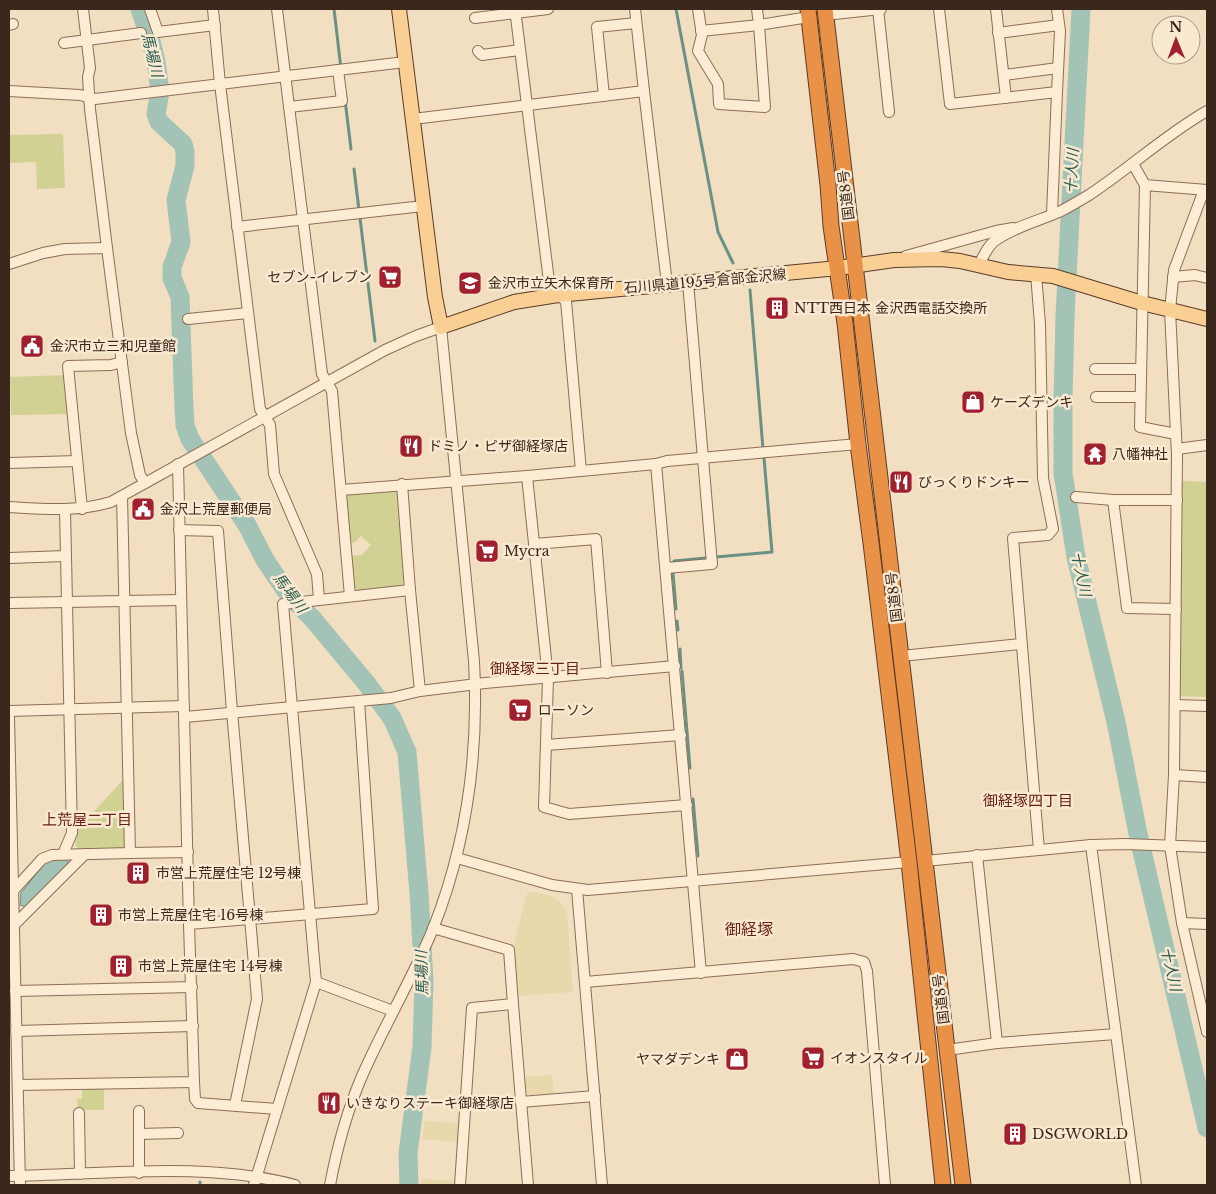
<svg xmlns="http://www.w3.org/2000/svg" width="1216" height="1194" font-family="'Libre Baskerville','Noto Sans JP',serif">
<rect width="100%" height="100%" fill="#f2dec0"/>
<g fill="#e8d8ac">
<path d="M528,891L555,897L567,911L573,992L517,996L513,946Z"/>
<path d="M552,1075L554,1094L529,1095L524,1092L523,1077Z"/>
<path d="M425,1121L459,1123L458,1142L422,1139Z"/>
<path d="M422,1179L454,1181V1185H422Z"/>
</g>
<g fill="#d0d193">
<path d="M63,134L65,188L37,189L36,162L9,163V135Z"/>
<path d="M65,375L69,414L11,415L10,377Z"/>
<path d="M1180,481L1207,482V697L1181,696Z"/>
<path d="M392,489L397,493L405,581L400,587L359,591L354,587L351,556L362,555L371,545L361,536L355,542L350,543L346,498L350,493Z"/>
<path d="M123,780L125,845L121,849H79L76,846L75,832Z"/>
<path d="M82,1089H104V1110H78L77,1099H82Z"/>
</g>
<path fill="#a3c3b6" stroke="#699284" d="M52,859H67L68,863L26,907L20,905L21,893L44,864Z"/>
<g fill="none" stroke-linecap="round" stroke-linejoin="round">
<g stroke="#699284" stroke-width="3">
<path d="M334,9L341,69"/>
<path d="M676,9L718,232L733,263"/>
<path d="M345,100L351,149"/>
<path d="M354,169L375,341"/>
<path d="M750,290L763,449"/>
<path d="M716,557L772,552L764,458"/>
<path d="M674,561L706,558"/>
<path d="M673,573L676,609"/>
<path d="M677,621L678,630"/>
<path d="M680,649L681,668"/>
<path d="M682,671L690,768"/>
<path d="M693,799L698,856"/>
<path d="M200,1182V1185"/>
</g>
<g stroke="#a3c3b6" stroke-width="19">
<path d="M140,9L151,41L156,62L160,91L156,114L159,122L183,144L185,152V166L176,200L181,242L172,267V278L180,297L184,408L185,425L190,439L247,525L265,560L288,594L312,618L367,684L392,718L407,752L419,893L424,982L422,1047L408,1153L409,1185"/>
<path d="M1081,9L1065,316L1063,401V473L1076,557L1116,722L1138,834L1207,1128"/>
</g>
<g stroke="#8d6d56" stroke-width="12">
<g id="minor">
<path d="M83,9L90,68L88,77L90,109L107,248"/>
<path d="M150,9L158,32L215,25"/>
<path d="M213,9L220,84L260,409L270,425L274,474L317,574L319,599"/>
<path d="M277,9L322,374L332,391L350,596"/>
<path d="M515,9L550,289L566,301L581,471"/>
<path d="M635,9L644,91"/>
<path d="M698,9L702,35L698,51L718,84L719,104L765,107L759,25L809,17"/>
<path d="M878,9L889,112"/>
<path d="M939,9L950,104L1057,92L1052,214"/>
<path d="M996,9L1006,98"/>
<path d="M1057,9L1060,31L1057,92"/>
<path d="M825,15L881,9"/>
<path d="M475,18L548,9"/>
<path d="M9,25L13,24"/>
<path d="M701,31L759,25L757,9"/>
<path d="M998,33L1059,25"/>
<path d="M64,43L141,33"/>
<path d="M478,51L482,55L520,50"/>
<path d="M1004,75L1058,68"/>
<path d="M9,91L80,95L95,99L405,62"/>
<path d="M604,96L597,27L636,23"/>
<path d="M289,107L342,101L338,70"/>
<path d="M413,119L644,91L667,284"/>
<path d="M1133,164L1145,185L1207,190"/>
<path d="M1145,185L1140,427L1176,434"/>
<path d="M1204,190L1174,270L1170,310L1177,455L1174,775L1170,846L1182,923L1207,1032"/>
<path d="M237,227L423,206"/>
<path d="M906,256L996,231L1013,228"/>
<path d="M9,264L43,253L65,249L107,248L131,433L140,475L145,483"/>
<path d="M979,265C983,257 988,245 996,240C1014,227 1038,221 1059,212C1069,207 1079,201 1089,195C1130,168 1165,135 1207,111"/>
<path d="M1036,274L1040,324L1043,478L1053,529L1048,535L1013,538L1039,850"/>
<path d="M1173,277L1195,275L1207,278"/>
<path d="M188,319L248,313"/>
<path d="M1095,369H1141"/>
<path d="M1096,397H1140"/>
<path d="M1177,449L1207,445"/>
<path d="M9,463L77,461"/>
<path d="M656,464L667,461L858,444"/>
<path d="M527,476L548,678L544,807L569,814L687,805"/>
<path d="M402,484L410,590L420,691"/>
<path d="M341,490L527,476L656,464L701,973"/>
<path d="M1076,497L1113,500H1177"/>
<path d="M1113,500L1127,608L1176,609"/>
<path d="M9,507C44,509 77,512 111,502L385,350L416,336L441,327L474,661C479,752 467,843 433,929C412,979 384,1026 362,1076C347,1111 337,1148 330,1185"/>
<path d="M82,509L68,366L111,365L122,362"/>
<path d="M65,510L66,556"/>
<path d="M179,530L218,531L232,711L257,999L235,1105"/>
<path d="M534,544L596,539L607,673"/>
<path d="M9,558L66,556L72,833L63,854"/>
<path d="M666,568L712,564L688,282"/>
<path d="M9,603L181,600"/>
<path d="M901,656L1021,644"/>
<path d="M1175,705L1207,706"/>
<path d="M9,711L184,706"/>
<path d="M9,717L20,1185"/>
<path d="M185,717L391,698L420,691L485,683L675,666"/>
<path d="M546,745L681,735"/>
<path d="M1174,775L1207,777"/>
<path d="M130,853L188,852"/>
<path d="M977,855L997,1043"/>
<path d="M457,858L552,885L588,890L909,862"/>
<path d="M925,861L1091,845"/>
<path d="M577,889L602,1185"/>
<path d="M13,891L42,859L52,855L130,853L122,496"/>
<path d="M1182,923L1207,924"/>
<path d="M189,924L373,909L359,701"/>
<path d="M14,925L85,854"/>
<path d="M433,928L509,950L513,1004L472,1008L460,1185"/>
<path d="M316,982L393,1011"/>
<path d="M585,982L853,959L864,962L867,971L885,1185"/>
<path d="M15,991L192,987"/>
<path d="M513,1004L528,1185"/>
<path d="M16,1031L193,1026"/>
<path d="M947,1050L997,1043L1116,1034"/>
<path d="M194,1082L195,1099L198,1103L277,1109"/>
<path d="M18,1085L194,1082L189,924L178,464"/>
<path d="M521,1102L595,1096"/>
<path d="M139,1111V1173"/>
<path d="M79,1113L80,1174"/>
<path d="M139,1134L178,1133"/>
<path d="M9,1176C101,1175 205,1161 295,1185"/>
<path d="M254,1185L316,982L283,604L410,590"/>
<path d="M1136,1185L1091,845L1125,844L1207,847"/>
</g>
</g>
<g stroke="#5a3c2b" stroke-width="16">
<path id="major" d="M399,9L435,297L441,327L514,302L558,295L838,268L894,260L941,259L960,261L1008,272L1053,276L1142,303L1207,319"/>
</g>
<g stroke="#5a3c2b" stroke-width="17">
<g id="highway">
<path d="M808,9L828,185L831,226L845,323L858,444L871,543L909,862L943,1185"/>
<path d="M825,9L963,1185"/>
</g>
</g>
<use href="#minor" stroke="#fcecd4" stroke-width="10"/>
<use href="#major" stroke="#f9cf94" stroke-width="14"/>
<use href="#highway" stroke="#ea9148" stroke-width="15"/>
</g>
<defs>
<g id="supermarket-square" transform="scale(1.25)"><rect x="-9" y="-9" width="18" height="18" rx="4" fill="#a1202f" stroke="#f9e9d0"/><path d="M-6-5.5h2.5l.6 2H6L4.5 2H-2.5L-4.4-4H-6ZM-1.5 3.2a1.3 1.3 0 1 0 .1 0ZM3 3.2a1.3 1.3 0 1 0 .1 0Z" fill="#fff"/></g>
<g id="school-square" transform="scale(1.25)"><rect x="-9" y="-9" width="18" height="18" rx="4" fill="#a1202f" stroke="#f9e9d0"/><path d="M0-5L7-2L0 1L-7-2ZM-4 1L0 2.5L4 1V4Q0 6-4 4Z" fill="#fff"/></g>
<g id="building-square" transform="scale(1.25)"><rect x="-9" y="-9" width="18" height="18" rx="4" fill="#a1202f" stroke="#f9e9d0"/><path d="M-4-6H4V6H1V3H-1V6H-4ZM-2.5-4.3h1.7v1.8h-1.7ZM.8-4.3h1.7v1.8H.8ZM-2.5-1h1.7V.8h-1.7ZM.8-1h1.7V.8H.8Z" fill="#fff"/></g>
<g id="civic-square" transform="scale(1.25)"><rect x="-9" y="-9" width="18" height="18" rx="4" fill="#a1202f" stroke="#f9e9d0"/><path d="M-.6-6.5H3V-4.5H.6V-3L4-1V1h2V6H-6V1h2V-1L-.6-3ZM-1.2 2.5V6h2.4V2.5Z" fill="#fff"/></g>
<g id="shop-square" transform="scale(1.25)"><rect x="-9" y="-9" width="18" height="18" rx="4" fill="#a1202f" stroke="#f9e9d0"/><path d="M-5-2.5h2.3a2.7 3.5 0 0 1 5.4 0H5L5.5 6h-11ZM-1.5-2.5h3a1.5 2.3 0 0 0-3 0Z" fill="#fff"/></g>
<g id="restaurant-square" transform="scale(1.25)"><rect x="-9" y="-9" width="18" height="18" rx="4" fill="#a1202f" stroke="#f9e9d0"/><path d="M-5-6h1v4h1v-4h1v4h1v-4h1v5L-1.5 .5V6h-2V.5L-5-1ZM5-6V6H3V1.5H1.5Q1.5-4 5-6Z" fill="#fff"/></g>
<g id="temple-square" transform="scale(1.25)"><rect x="-9" y="-9" width="18" height="18" rx="4" fill="#a1202f" stroke="#f9e9d0"/><path d="M0-6L5-2H3V0L6.5 2.5H4V6H1.5V3h-3V6H-4V2.5H-6.5L-3 0V-2H-5Z" fill="#fff"/></g>
</defs>
<g fill-rule="evenodd">
<use href="#supermarket-square" x="390" y="277"/>
<use href="#school-square" x="470" y="283"/>
<use href="#building-square" x="777" y="308"/>
<use href="#civic-square" x="32" y="346"/>
<use href="#shop-square" x="973" y="402"/>
<use href="#restaurant-square" x="411" y="446"/>
<use href="#temple-square" x="1095" y="454"/>
<use href="#restaurant-square" x="901" y="482"/>
<use href="#civic-square" x="143" y="509"/>
<use href="#supermarket-square" x="487" y="551"/>
<use href="#supermarket-square" x="520" y="710"/>
<use href="#building-square" x="138" y="873"/>
<use href="#building-square" x="101" y="915"/>
<use href="#building-square" x="121" y="966"/>
<use href="#supermarket-square" x="813" y="1058"/>
<use href="#shop-square" x="737" y="1059"/>
<use href="#restaurant-square" x="329" y="1103"/>
<use href="#building-square" x="1015" y="1134"/>
</g>
<g text-anchor="middle" stroke-width="5" stroke-linejoin="round" paint-order="stroke">
<g font-size="14" fill="#3b271c" stroke="#f9e9d0">
<text transform="translate(846 195) rotate(-97)" y="5">国道8号</text>
<text transform="translate(705 281) rotate(-5)" y="5">石川県道195号倉部金沢線</text>
<text transform="translate(894 597) rotate(-97)" y="5">国道8号</text>
<text transform="translate(941 999) rotate(-97)" y="5">国道8号</text>
</g>
<g font-size="14" fill="#3b271c" stroke="#f9e9d0" text-anchor="start">
<text x="372" y="282" text-anchor="end">セブン-イレブン</text>
<text x="488" y="288">金沢市立矢木保育所</text>
<text x="794" y="313">NTT西日本 金沢西電話交換所</text>
<text x="50" y="351">金沢市立三和児童館</text>
<text x="990" y="407">ケーズデンキ</text>
<text x="428" y="451">ドミノ・ピザ御経塚店</text>
<text x="1112" y="459">八幡神社</text>
<text x="918" y="487">びっくりドンキー</text>
<text x="160" y="514">金沢上荒屋郵便局</text>
<text x="504" y="556">Mycra</text>
<text x="538" y="715">ローソン</text>
<text x="156" y="878">市営上荒屋住宅 12号棟</text>
<text x="118" y="920">市営上荒屋住宅 16号棟</text>
<text x="138" y="971">市営上荒屋住宅 14号棟</text>
<text x="830" y="1063">イオンスタイル</text>
<text x="720" y="1064" text-anchor="end">ヤマダデンキ</text>
<text x="346" y="1108">いきなりステーキ御経塚店</text>
<text x="1032" y="1139">DSGWORLD</text>
</g>
<g font-size="15" font-style="italic" fill="#2a5c53" stroke="#f9e9d0">
<text transform="translate(152 55) rotate(76)" y="5">馬場川</text>
<text transform="translate(1072 171) rotate(-87)" y="5">十人川</text>
<text transform="translate(1081 574) rotate(78)" y="5">十人川</text>
<text transform="translate(290 593) rotate(53)" y="5">馬場川</text>
<text transform="translate(1171 969) rotate(77)" y="5">十人川</text>
<text transform="translate(422 973) rotate(-92)" y="5">馬場川</text>
</g>
<g font-size="15" fill="#6b2017" stroke="#f9e9d0">
<text x="535" y="674">御経塚三丁目</text>
<text x="1028" y="806">御経塚四丁目</text>
<text x="87" y="825">上荒屋二丁目</text>
</g>
<g font-size="16" fill="#6b2017" stroke="#f9e9d0">
<text x="749" y="935">御経塚</text>
</g>
</g>
<rect width="1216" height="1194" fill="none" stroke="#3b271c" stroke-width="20"/>
<g transform="translate(1176 40) rotate(359)"><circle r="24" fill="#f9e9d0" stroke="#ad9b88"/>
<path d="M0-4L9 19L0 12L-9 19Z" fill="#a1202f"/>
<text y="-8" font-size="14" font-weight="bold" text-anchor="middle" fill="#3b271c">N</text>
</g>
</svg>
